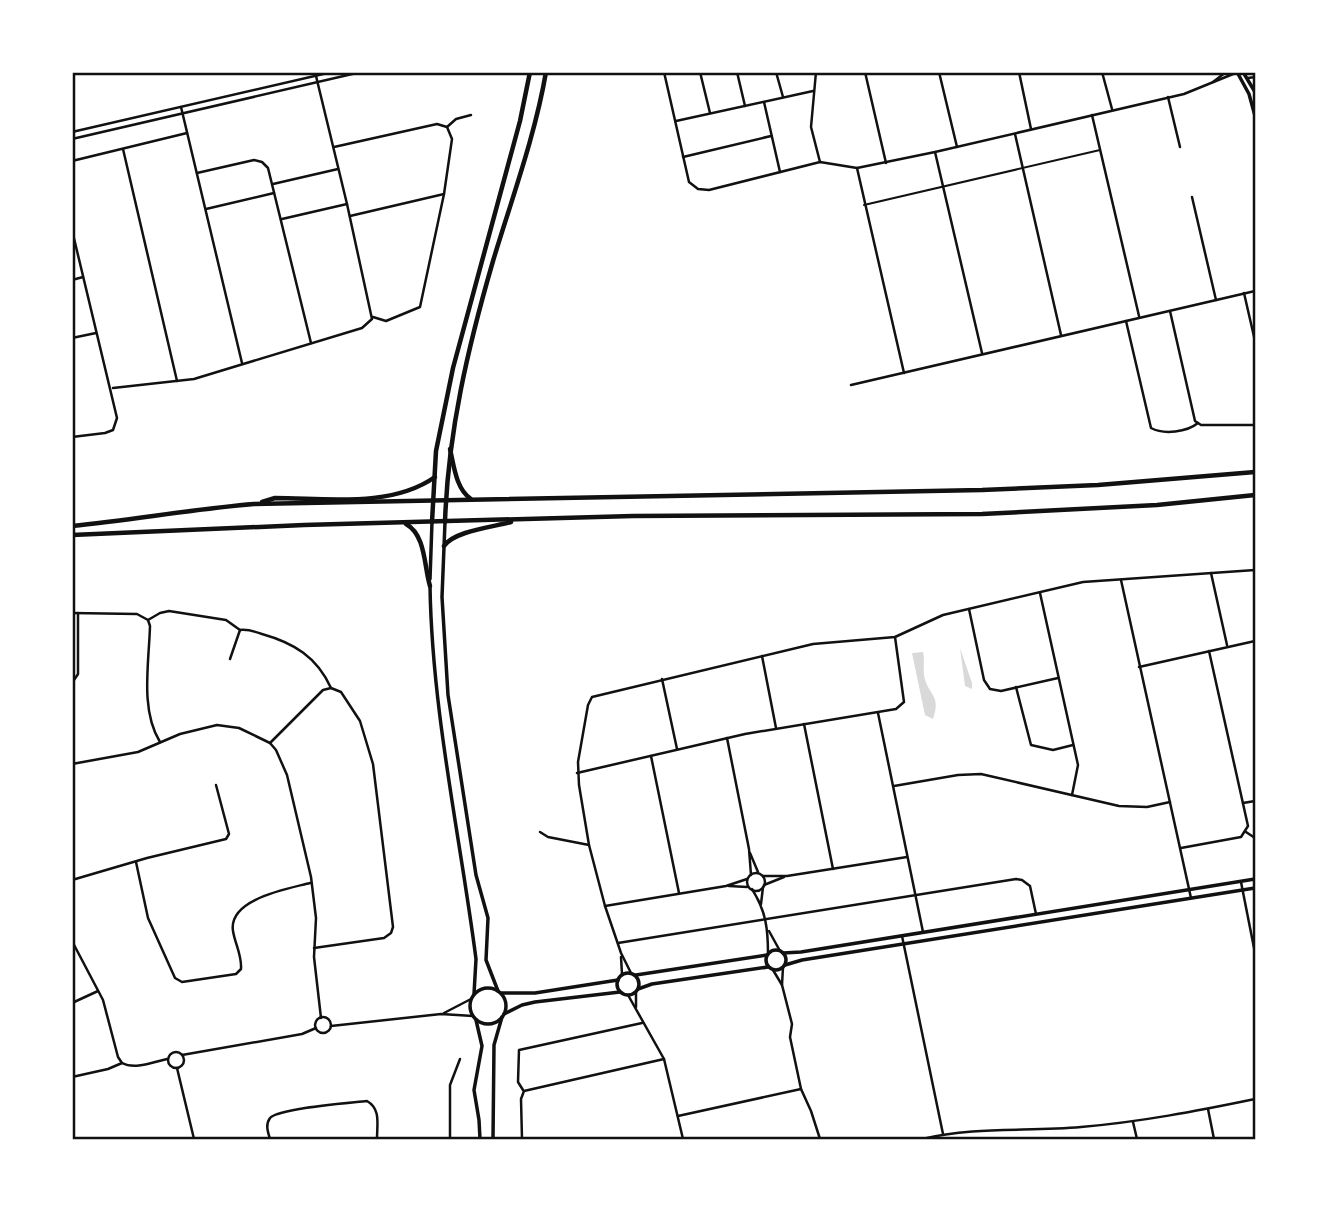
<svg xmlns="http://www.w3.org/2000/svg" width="1327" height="1211" font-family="Mulish,sans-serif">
<rect width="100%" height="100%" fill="#fff"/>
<g fill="#d9d9d9">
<path d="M960,648L972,683V689L965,686Z"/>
<path d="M923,652C925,661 923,667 924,675C927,695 942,694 933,719L925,715L912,653Z"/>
</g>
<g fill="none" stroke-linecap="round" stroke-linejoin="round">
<path stroke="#111" stroke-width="2" d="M864,205L1100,150"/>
<g stroke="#111" stroke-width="2.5">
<path d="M664,72L689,182L698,189L709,190L820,162L857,168L935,152L1184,94L1238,72"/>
<path d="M700,72L710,113"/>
<path d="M737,72L745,106"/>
<path d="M776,72L783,97"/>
<path d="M816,72L811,127L820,162"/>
<path d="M865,72L886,163"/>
<path d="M939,72L957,147"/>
<path d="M1019,72L1031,129"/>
<path d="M1102,72L1112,109"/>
<path d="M1248,78L1255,77"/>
<path d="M1213,82L1226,72"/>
<path d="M1168,97L1180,147"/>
<path d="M764,102L780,172"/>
<path d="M181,107L242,363"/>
<path d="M1092,115L1139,316"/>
<path d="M676,121L813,91"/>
<path d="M447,127L456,119L471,115"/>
<path d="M72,132L332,72"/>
<path d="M1015,134L1061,335"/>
<path d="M72,139L361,72"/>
<path d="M334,147L437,124L447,127L452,139L444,194L420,307L386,321L373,317"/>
<path d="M123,149L177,381"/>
<path d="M935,152L982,353"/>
<path d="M683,157L771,136"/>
<path d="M72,161L187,133"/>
<path d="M857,168L904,373"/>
<path d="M197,173L254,160L262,162L268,168L311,343"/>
<path d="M273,184L338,169"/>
<path d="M1192,197L1216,300"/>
<path d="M206,209L274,193"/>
<path d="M350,216L444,194"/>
<path d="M282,219L347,204"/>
<path d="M72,230L117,418L113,430L105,433L72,437"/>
<path d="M72,280L83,277"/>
<path d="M1244,293L1255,341"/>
<path d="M1170,311L1195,421L1201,425H1255"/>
<path d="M1126,321L1151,428C1164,435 1187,432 1198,423"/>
<path d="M72,338L96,333"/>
<path d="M851,385L1255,291"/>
<path d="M113,388L194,379L362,328L372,319L347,204L316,76"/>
<path d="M1211,573L1227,645"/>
<path d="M1121,580L1191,898"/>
<path d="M1040,593L1078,765L1072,795"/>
<path d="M969,609L984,680L990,689L1001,691L1058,678"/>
<path d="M72,613L137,614L148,620L150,626C149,663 140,710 160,742"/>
<path d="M148,620L160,613L169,611L226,620L240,630C248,629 254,631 262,634C294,643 317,657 331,688"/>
<path d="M762,656L776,728"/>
<path d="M230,659L240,630"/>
<path d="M1139,667L1255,641"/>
<path d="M662,679L677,749"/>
<path d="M72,683L78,674V613"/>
<path d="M1016,687L1031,745L1053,750L1073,745"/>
<path d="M878,713L923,932"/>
<path d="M804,724L833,869"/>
<path d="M727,738L749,849L751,875"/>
<path d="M270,743L323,690L331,688L341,692L360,721L373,764L393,927L391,933L384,938L314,948"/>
<path d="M651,756L679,893"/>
<path d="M72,764L138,752L180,734L217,725L239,728L270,743L276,750L287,775L311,877L316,918L314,957L321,1018"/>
<path d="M577,773L745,734L896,709L904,702L895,637"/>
<path d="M894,786L958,775L981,774L1119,806L1147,807L1170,802"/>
<path d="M1243,803L1255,801"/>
<path d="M540,832L548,837L589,845"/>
<path d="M1246,832L1255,838"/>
<path d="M1181,848L1241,837L1248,826L1209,651"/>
<path d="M750,853L758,872"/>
<path d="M136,862L148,918L175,978L182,982L236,974L241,969C242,955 235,944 233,931C228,899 287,889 310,883"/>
<circle cx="756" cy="882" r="9"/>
<path d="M763,876H787L907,857"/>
<path d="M72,880L147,858L226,839L229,834L216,785"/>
<path d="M1241,882L1255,953"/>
<path d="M764,885L784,877"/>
<path d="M729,886L747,887"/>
<path d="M752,889C766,911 768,929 768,954"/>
<path d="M761,904L763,887"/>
<path d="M605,906L726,886L747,879"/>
<path d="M769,931L780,951"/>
<path d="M902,936L943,1134"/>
<path d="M72,941L103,1000L118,1057L122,1063"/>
<path d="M618,943L1016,879L1022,880L1030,886L1036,914"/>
<path d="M621,957L622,974"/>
<path d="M783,967L782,985L792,1024L790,1037L801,1089L811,1111L820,1139"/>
<path d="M773,970L782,985"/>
<path d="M631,973L621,953L605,906L589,845L579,785L578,762L588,705L592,697L813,644L895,637L943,615L1083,582L1255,570"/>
<path d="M628,995L664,1059L683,1139"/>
<path d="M72,1003L98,991"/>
<path d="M636,1007V991"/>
<path d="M444,1013L471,999"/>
<circle cx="323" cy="1025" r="8"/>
<path d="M331,1026L441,1014L473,1016"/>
<circle cx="176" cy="1060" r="8"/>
<path d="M182,1055L302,1034L316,1028"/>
<path d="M177,1068L194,1139"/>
<path d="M72,1077L108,1069L122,1063C135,1070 153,1062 167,1059"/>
<path d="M523,1090L518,1082L519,1050L642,1023"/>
<path d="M1208,1109L1214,1139"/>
<path d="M678,1116L801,1089"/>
<path d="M1133,1122L1137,1139"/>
<path d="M270,1139C268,1132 265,1125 270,1118C279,1108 350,1103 367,1101C381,1109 377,1124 377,1139"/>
<path d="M450,1139V1085L460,1059"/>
<path d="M522,1139L521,1099L524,1091L664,1059"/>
<path d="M922,1139C975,1126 1028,1132 1081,1127C1140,1122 1197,1111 1255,1099"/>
<path d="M1249,1139L1255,1138"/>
</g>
<g stroke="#111" stroke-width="3.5">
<path d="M1237,72L1249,94L1255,116"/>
<path d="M1243,72L1255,92"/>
<path d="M445,522L442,597L448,695L476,875L488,918L486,960L498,991"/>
<path d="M430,579L432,522"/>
<path d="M430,586C432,712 460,835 476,959L474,994"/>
<circle cx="776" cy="960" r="10"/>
<path d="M783,953L801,952L1255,879"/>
<path d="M785,965L802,960L1255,888"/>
<circle cx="628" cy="984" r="11"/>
<path d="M636,975L767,955"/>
<circle cx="488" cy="1006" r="18"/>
<path d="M638,989L652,984L768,967"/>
<path d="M501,993H535L618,980"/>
<path d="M504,1014L522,1005L535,1002L620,992"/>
<path d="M476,1020L482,1046L474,1090L479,1120L480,1139"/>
<path d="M493,1139L494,1045L502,1017"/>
</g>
<g stroke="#111" stroke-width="4.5">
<path d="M432,522L436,451L453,368L520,121L530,72"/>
<path d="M445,522C448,432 468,347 493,261C512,198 535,136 546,72"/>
</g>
<g stroke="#111" stroke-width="4.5">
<path d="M450,449C454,466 456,489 471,499"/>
<path d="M262,502L275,498C326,498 391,508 435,477"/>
<path d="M406,524C426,535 424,567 430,586"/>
<path d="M72,526C133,520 193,509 254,504L982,490L1098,485L1255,472"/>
<path d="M72,535L304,525L633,516L982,514L1157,505L1255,495"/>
<path d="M444,546C454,531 493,527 511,522"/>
</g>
</g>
<rect width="1327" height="1211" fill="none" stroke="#ffffff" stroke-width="147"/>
<rect x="74" y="74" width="1180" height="1064" fill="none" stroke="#111" stroke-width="2.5"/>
</svg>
